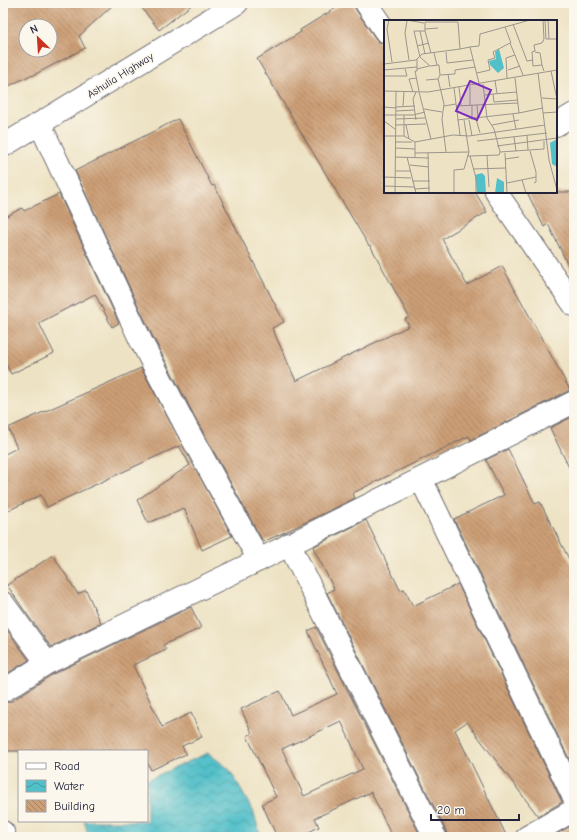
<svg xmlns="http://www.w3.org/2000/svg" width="577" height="840" font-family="'Comic Neue',sans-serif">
<defs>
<pattern id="water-waves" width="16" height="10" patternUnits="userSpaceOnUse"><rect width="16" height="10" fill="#52c0c9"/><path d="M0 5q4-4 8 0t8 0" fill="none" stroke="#449ca4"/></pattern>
<pattern id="building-back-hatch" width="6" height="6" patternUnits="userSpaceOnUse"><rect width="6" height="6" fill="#cc9f76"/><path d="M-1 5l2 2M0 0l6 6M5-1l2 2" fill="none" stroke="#a58162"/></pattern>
</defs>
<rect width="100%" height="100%" fill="#fbf7ec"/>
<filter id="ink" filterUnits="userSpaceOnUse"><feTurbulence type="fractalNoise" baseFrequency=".025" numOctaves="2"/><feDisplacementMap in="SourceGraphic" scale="8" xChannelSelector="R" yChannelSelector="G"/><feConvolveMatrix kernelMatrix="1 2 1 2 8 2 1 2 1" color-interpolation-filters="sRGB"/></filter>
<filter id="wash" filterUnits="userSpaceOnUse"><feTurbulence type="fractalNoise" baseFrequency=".012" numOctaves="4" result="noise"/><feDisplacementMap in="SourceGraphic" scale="16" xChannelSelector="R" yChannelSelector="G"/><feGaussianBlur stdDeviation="0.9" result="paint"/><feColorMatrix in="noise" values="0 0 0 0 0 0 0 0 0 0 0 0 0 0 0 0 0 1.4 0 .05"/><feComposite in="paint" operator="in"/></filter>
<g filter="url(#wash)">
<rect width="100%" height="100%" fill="#ede2c3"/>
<path fill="url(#water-waves)" stroke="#3a7182" d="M208,753L229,769L253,811L261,837H89L84,821H147V780Z"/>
<g id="blocks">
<g fill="url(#building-back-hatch)" fill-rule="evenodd">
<path d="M3,3H115L79,36L85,48L32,76L31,75L3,89ZM26,26H50V50H26Z"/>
<path d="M138,3H194L159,30Z"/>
<path d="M344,3H354L356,10L375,38L379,42L385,43V192H475L487,212L442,239L467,285L502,266L570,390L471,440L469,436L353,493L355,498L302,524L263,542L197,421L152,335L75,171L178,119L212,186L214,185L284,322L272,328L296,381L409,326L405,319L409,317L370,245L369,246L257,59L301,32L300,30Z"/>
<path d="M527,192H574V277L548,224L544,227Z"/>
<path d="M59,194L119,323L112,327L95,294L39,323L54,353L11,374L3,358V218L22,208L24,211Z"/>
<path d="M141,368L232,536L202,550L184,508L148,523L137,500L190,465L179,446L47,507L41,495L3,513V455L17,448L8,428Z"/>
<path d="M574,416V478L550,428Z"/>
<path d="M508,449L535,504L540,502L574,569V769L454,519L504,495L486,460Z"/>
<path d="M366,520L400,590L404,589L413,606L458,584L562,802L538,816L467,722L455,730L507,837H447L446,831L327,593L334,589L313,547Z"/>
<path d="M53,555L78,594L86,590L101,623L51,647L24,610L7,585Z"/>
<path d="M191,607L201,628L163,645L166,650L133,665L162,727L191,713L202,737L182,746L186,754L151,770L147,762V751H3V703L10,702L53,674Z"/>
<path d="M4,626L29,660L3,676V627Z"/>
<path d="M316,627L421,837H392L371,792L315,818L319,827L298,837H277L262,804L276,797L247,736L252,733L241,709L280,691L291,715L337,694L308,631ZM341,721L363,769L304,796L282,749Z"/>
<path d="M574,824V837L553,836Z"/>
</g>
</g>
</g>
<g filter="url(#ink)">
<use href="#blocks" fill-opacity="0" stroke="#69656b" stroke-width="1"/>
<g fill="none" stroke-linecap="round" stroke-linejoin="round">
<g stroke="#69656b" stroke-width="24">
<g id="minor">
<path d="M366,3L385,31"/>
<path d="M40,124L141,341L186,427L259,560"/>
<path d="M556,125L574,114"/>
<path d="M496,192L574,305"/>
<path d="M421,479L574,798"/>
<path d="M289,544L435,837"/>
<path d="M3,603L47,663"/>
<path d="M3,691L47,663L259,560L574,402"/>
<path d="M3,832L5,837"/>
<path d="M527,837L574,810"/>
</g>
</g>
<g stroke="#69656b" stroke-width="24">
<path id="highway" d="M3,146L237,3"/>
</g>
<use href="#minor" stroke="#fff" stroke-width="22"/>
<use href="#highway" stroke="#fff" stroke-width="22"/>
</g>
</g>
<g text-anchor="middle" stroke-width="3.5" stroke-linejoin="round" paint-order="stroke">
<g font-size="11" fill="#22223b" stroke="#fbf7ec">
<text transform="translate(120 75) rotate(-32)" y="4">Ashulia Highway</text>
</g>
</g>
<g transform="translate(384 20)">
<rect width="173" height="173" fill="#ede2c3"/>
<path d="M115,29L120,48L114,53L106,45L105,41L112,39L111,32ZM173,119V147L168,144L166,123ZM98,153L101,156L102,173H93L91,155ZM113,158L120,162V173H111Z" fill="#52c0c9"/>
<path fill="none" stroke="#9c958d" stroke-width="1" d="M5,0L3,9L8,42M22,0L40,3M159,0L160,19L158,23L150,25L151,31L148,32L149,46L158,45L160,51M161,0L162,19H165M164,0L165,19H173M23,1L21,13L25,40M41,2H74L76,29L86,27L95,63M129,4L143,41L149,40M121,7L127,23M41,9L54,8M36,11H30L36,37L46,46L55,45L56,55M41,11L47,33M33,26L45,23M86,27L95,26L96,14L146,0M62,32L63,43L89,40M151,32L156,33L158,45M50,33L53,45M41,34L36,11H41V2M33,39V51H31L35,71M0,44L32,40L38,34L76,29M33,49L45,46M0,50L33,47M124,50L136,46M167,51L173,79M93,53L106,50L104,40L111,38L109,32L126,23L139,55M154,53L165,140L173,170M64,54L66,67M0,56H23L21,49M123,58L122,38L131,35M42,60L54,59M111,61L113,73M99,64L103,98L110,109L116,132L160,129V121M86,66V85M75,67L77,85M70,68L76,115M0,71L44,72L173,50M29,72L25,59L33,58M32,72L29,79L32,100M35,72L47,119M109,74L133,72M101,75L109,74L110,82L134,80M158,78L173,79M88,85V100M93,85L94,99M19,86L20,72M60,86L72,84M72,86L134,83M0,87L12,88M12,87L31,86M40,89L58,92M12,91L31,90M135,93L159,88M159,93L173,92M129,94L132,109M0,95H29L41,92M12,99L41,98M92,99L96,113M73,100L135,93L131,58M85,100L88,116M0,101L11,109M12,105L42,104M22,105L25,119M108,105L135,100M143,115L144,130M0,116H20L31,122V137M20,116V95M130,117L132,131M93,121L163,113M11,122H28M31,122L69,115L85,116L161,105M113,126L173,118M11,128L31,129M146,131L152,152V162L150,163M62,132L58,99L60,84L54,59L56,55L71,54V50L91,47M31,133L85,132M44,133L45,173M121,133L123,173M83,136H86L92,158V173M86,136L115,135L116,132M103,136L105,167M11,137L45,138M23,137L32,173M121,139L135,137M26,145L45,147M89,149L122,148M11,151H26M0,157L27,158M138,160L142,173M28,161H46M123,163L152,157M0,166L30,167M30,169L46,168M11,173L12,71M70,173V150L80,149L85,132L80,100"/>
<path fill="#7b2cbf" fill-opacity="0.15" stroke="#7b2cbf" stroke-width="2" d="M86,61L107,70L93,100L72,91Z"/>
<rect width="173" height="173" fill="none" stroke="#22223b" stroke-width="2"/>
</g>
<rect width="577" height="840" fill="none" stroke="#fbf7ec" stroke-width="16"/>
<rect x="18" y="750" width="130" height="72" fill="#fbf7ec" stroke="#a4a2a5"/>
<rect x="26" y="763" width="20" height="6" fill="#ffffff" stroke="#a4a2a5"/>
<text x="54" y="770" font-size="12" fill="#22223b">Road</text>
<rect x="26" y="780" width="20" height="12" fill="url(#water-waves)" stroke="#a4a2a5"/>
<text x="54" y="790" font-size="12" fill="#22223b">Water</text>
<rect x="26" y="800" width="20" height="12" fill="url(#building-back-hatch)" stroke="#a4a2a5"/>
<text x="54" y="810" font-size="12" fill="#22223b">Building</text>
<g transform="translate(38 38) rotate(335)"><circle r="19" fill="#fbf7ec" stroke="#a4a2a5"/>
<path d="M0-3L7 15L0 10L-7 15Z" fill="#c8321e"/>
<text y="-6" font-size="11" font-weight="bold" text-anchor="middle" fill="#22223b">N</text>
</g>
<path d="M431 814v6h88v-6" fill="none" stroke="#22223b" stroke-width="2"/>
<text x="437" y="814" font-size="12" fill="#22223b" stroke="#fbf7ec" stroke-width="3" paint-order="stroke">20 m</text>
</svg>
